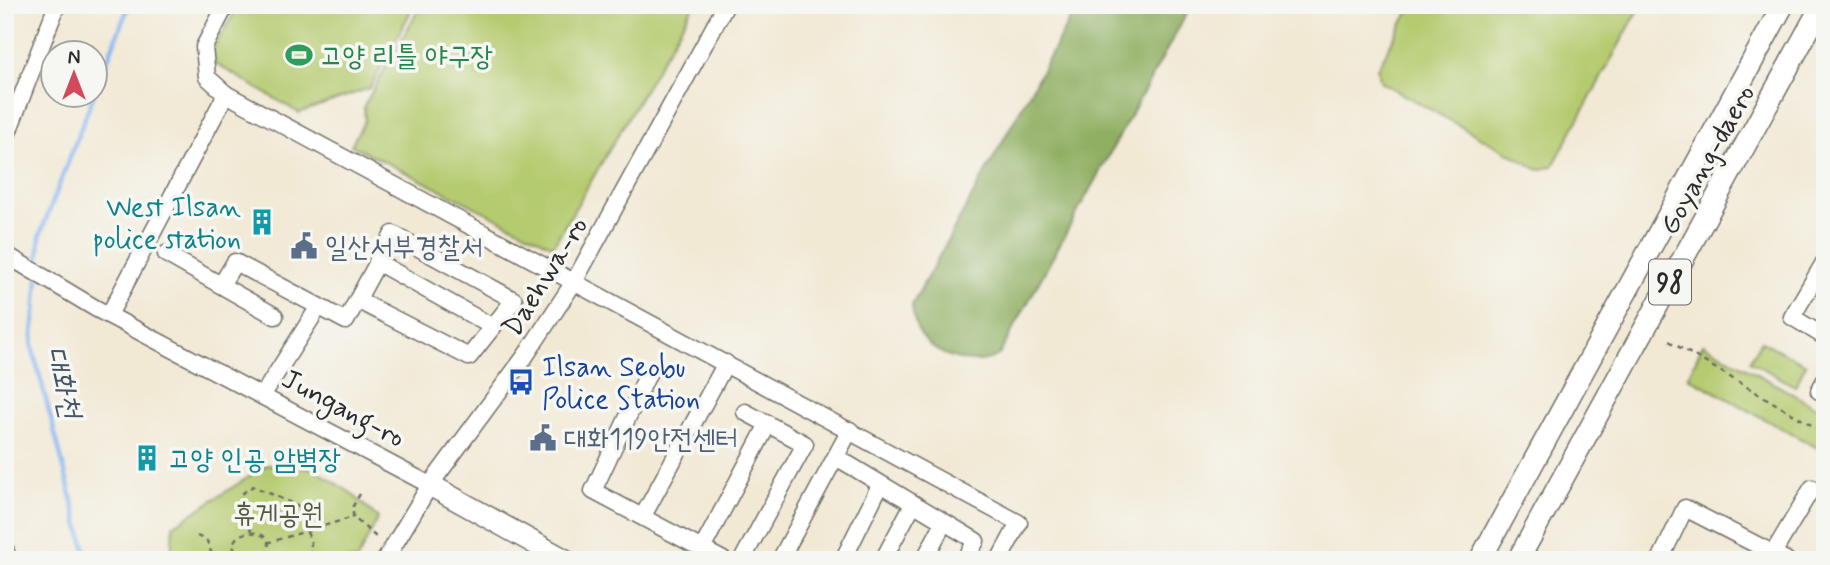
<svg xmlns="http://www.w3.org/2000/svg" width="1830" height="565" font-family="Mynerve,'Poor Story',sans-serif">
<rect width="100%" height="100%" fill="#f6f6f2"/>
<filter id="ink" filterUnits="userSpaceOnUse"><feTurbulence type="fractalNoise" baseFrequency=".0143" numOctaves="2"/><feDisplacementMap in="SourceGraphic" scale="14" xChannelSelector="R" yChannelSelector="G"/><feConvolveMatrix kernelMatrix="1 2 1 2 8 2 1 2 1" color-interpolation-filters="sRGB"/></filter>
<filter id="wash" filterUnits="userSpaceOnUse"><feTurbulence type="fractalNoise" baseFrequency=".00686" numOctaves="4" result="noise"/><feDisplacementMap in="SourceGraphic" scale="28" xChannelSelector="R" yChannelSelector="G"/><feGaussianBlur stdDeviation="1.57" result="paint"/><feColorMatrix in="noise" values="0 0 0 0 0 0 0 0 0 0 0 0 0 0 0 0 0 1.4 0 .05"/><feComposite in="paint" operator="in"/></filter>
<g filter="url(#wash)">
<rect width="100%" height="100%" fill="#f2e9d5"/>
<g fill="#b5cb70" stroke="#707b4e" stroke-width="2">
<path d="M239,5H410V13L370,88L299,113L211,61L212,50Z"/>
<path d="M421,5H694L553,246L351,145L365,120L364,106Z"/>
<path d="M1412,5H1641L1553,166L1539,170L1381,82L1377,69Z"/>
<path d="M1761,341L1806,364L1795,386L1750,361Z"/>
<path d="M1703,344L1825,412V452L1688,377Z"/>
<path d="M267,465L314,469L351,493L378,518L357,560H171L173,526Z"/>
</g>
<path fill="#90af62" stroke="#5e6d46" stroke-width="2" d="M1072,5H1185L1188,11L999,355C974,369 934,357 919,332C914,324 913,314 912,305L1072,16Z"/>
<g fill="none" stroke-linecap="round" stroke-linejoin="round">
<g stroke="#84b5f0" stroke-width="4.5">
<path d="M94,94L129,5"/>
<path d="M38,269L40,235L94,94"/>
<path d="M38,278L32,346L88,560"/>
</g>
</g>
</g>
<g filter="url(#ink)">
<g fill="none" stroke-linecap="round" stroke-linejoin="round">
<g stroke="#716e66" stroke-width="19">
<g id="minor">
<path d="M226,5L204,47L207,77L226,94"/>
<path d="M5,140L57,5"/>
<path d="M5,254L95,308L430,485"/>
<path d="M166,254L275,316"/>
<path d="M1825,261L1792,317L1825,337"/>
<path d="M377,262L493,327"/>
<path d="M221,285L235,262L346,321L393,234L514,300L469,357L357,300"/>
<path d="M109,315L226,94L1019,523L999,560"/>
<path d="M648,374L593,491L723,560"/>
<path d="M1819,391L1825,380"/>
<path d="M262,396L318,308"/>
<path d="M836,457L976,541L965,560"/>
<path d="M643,516L726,363"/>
<path d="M5,548L8,560"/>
<path d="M702,549L768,424"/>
<path d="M385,560L430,485L526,355L574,282L726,5"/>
<path d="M742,560L805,444L745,412"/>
<path d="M780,560L850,430"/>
<path d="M843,560L880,485"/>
<path d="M883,560L913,504"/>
<path d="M924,560L944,522"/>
<path d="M1660,560L1685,508L1786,560"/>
<path d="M1769,560L1812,488"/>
</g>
</g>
<g stroke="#716e66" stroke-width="24">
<g id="major">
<path d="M430,485L565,560"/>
<path d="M1480,560L1783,5"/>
<path d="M1518,560L1822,5"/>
</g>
</g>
<g stroke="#716e66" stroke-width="2.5" stroke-dasharray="5 5" stroke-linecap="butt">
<path d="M1669,341L1825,433"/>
<path d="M360,494L353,506V517L376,537"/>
<path d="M251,531L240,495L253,486L298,506L311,543L310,560"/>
<path d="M197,536L207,541L214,560"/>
<path d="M267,543L353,517"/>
<path d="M215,559L235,553"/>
<path d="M240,560C211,523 292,524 262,560"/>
</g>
<use href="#minor" stroke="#fff" stroke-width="16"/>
<use href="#major" stroke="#fff" stroke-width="21"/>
</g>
</g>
<defs>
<g id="stadium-bare" transform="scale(2.1)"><path d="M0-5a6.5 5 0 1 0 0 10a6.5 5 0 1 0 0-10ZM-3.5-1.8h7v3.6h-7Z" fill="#2e9e5b" stroke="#f6f6f2" stroke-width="2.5" paint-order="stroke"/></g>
<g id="building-bare" transform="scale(2.1)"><path d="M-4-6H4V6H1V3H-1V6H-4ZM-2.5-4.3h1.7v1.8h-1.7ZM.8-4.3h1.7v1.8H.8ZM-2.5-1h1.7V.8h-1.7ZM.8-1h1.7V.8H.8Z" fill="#0f9aa8" stroke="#f6f6f2" stroke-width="2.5" paint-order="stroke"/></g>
<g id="civic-bare" transform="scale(2.1)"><path d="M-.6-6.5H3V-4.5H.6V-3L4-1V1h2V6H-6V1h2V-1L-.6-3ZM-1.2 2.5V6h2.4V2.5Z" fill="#5c6f8a" stroke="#f6f6f2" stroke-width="2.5" paint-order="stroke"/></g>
<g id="bus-bare" transform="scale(2.1)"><path d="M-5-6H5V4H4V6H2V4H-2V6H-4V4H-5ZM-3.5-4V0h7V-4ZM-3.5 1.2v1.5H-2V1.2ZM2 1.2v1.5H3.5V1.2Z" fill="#1a4fb4" stroke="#f6f6f2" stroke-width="2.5" paint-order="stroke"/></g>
</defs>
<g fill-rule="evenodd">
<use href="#stadium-bare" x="299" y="55"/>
<use href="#building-bare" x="262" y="222"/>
<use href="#civic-bare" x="304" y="246"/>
<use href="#bus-bare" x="521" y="382"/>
<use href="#civic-bare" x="543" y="438"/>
<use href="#building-bare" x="147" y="458"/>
</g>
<g text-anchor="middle" stroke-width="7" stroke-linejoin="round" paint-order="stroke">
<rect fill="#f6f6f2" stroke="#686867" stroke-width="2" x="1649" y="259.5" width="42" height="45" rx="5"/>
<g font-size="26" font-weight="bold" fill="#2b2b2b">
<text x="1670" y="291">98</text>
</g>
<g font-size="28" fill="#27864d" stroke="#f6f6f2" text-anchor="start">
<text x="320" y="65">고양 리틀 야구장</text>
</g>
<g font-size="28" fill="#2b2b2b" stroke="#f6f6f2">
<text transform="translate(1706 159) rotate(-61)" y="10">Goyang-daero</text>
<text transform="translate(544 276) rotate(-58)" y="10">Daehwa-ro</text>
<text transform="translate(344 407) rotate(28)" y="10">Jungang-ro</text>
</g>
<g font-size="28" fill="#0d838f" stroke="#f6f6f2" text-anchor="end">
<text x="241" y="216">West Ilsan<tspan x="241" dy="32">police station</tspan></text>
<text x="168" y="468" text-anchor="start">고양 인공 암벽장</text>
</g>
<g font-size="28" fill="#4e5e75" stroke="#f6f6f2" text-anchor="start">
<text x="325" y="256">일산서부경찰서</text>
<text x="564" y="448">대화119안전센터</text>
</g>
<g font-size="28" fill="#164399" stroke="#f6f6f2" text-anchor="start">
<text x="542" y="376">Ilsan Seobu<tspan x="542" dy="32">Police Station</tspan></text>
</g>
<g font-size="28" fill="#545b40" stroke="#f6f6f2">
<text x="278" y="523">휴게공원</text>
</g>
<g font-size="30" font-style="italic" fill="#465466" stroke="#f6f6f2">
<text transform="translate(64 382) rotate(77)" y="10">대화천</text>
</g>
</g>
<rect width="1830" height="565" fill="none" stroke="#f6f6f2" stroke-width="28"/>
<g transform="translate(74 74)"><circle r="33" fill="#f6f6f2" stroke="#a5a5a2" stroke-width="2"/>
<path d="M0-5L12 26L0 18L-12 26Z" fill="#d1495b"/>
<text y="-10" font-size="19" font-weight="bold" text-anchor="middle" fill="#2b2b2b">N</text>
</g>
</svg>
